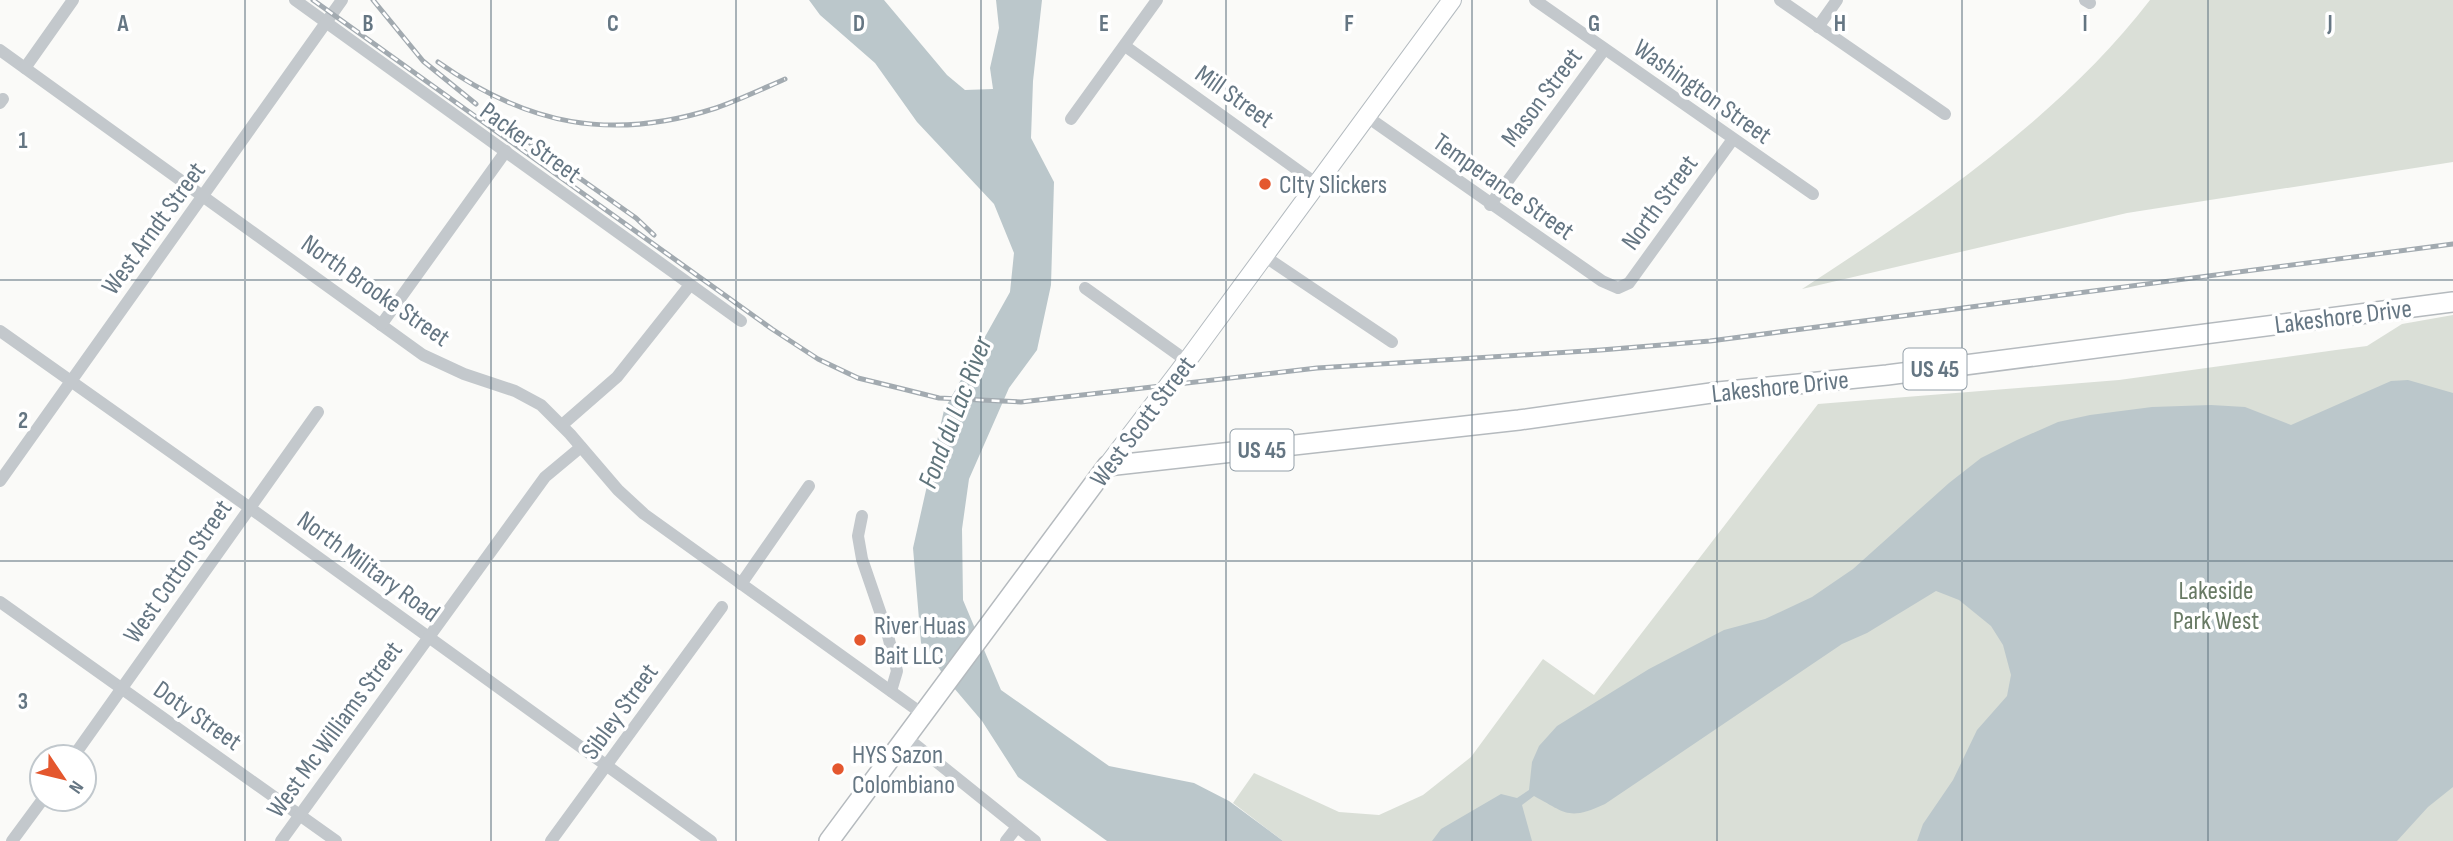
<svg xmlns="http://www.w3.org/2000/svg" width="2453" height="841" font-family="'Sofia Sans Condensed',sans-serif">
<rect width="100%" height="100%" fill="#fafaf8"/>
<g fill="#dadfd7">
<path d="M2150,0H2453V162L2127,213L1802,289C1924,210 2061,116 2150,0Z"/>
<path d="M2453,315V841H1283L1233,803L1254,773L1339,812L1379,815L1423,795L1471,757L1543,659L1594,695L1818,404L2119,380L2336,350L2367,346L2402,324Z"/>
</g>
<g fill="#bbc7cb">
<path d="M809,0H884L947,75L965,90L993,89L990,68L999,28L996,0H1042L1033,81L1031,138L1054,182L1051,285L1037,350L1009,388L969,479L962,529L963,600L1001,690L1109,766L1194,783L1229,801L1283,841H1107L1018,777L982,721L948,681L921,643L913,548L944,410L1010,292L1014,253L994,204L917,122L875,63L820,15Z"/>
<path d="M2408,380L2453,393V787L2428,807L2397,841H1917L1923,824L1953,780L1977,730L2007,696L2011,675L2003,645L1991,626L1959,600L1936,591L1867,633L1842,644L1605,804C1568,821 1566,813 1534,796L1522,805L1532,841H1432L1441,829L1501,794L1517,798L1529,790L1532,762L1539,746L1557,726L1649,669L1724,630L1765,619L1812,597L1853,569L1949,483L1981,458L2017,440L2058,422L2090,415L2152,407L2211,405L2245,407L2291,425L2391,381Z"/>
</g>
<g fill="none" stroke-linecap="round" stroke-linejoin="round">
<g stroke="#b3babf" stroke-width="20">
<path id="secondary" d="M1107,466L1187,361L1452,0"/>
</g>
<g stroke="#b5babe" stroke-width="22">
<path id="primary" d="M829,841L1107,466L1519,420L1718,392L1887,375L2453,302"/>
</g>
<g stroke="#c3c8cc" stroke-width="12">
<path d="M295,0L741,321"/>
<path d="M1535,0L1813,194"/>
<path d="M1780,0L1945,114"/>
<path d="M2085,0L2090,3"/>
<path d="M1818,27L1837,0"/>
<path d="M1125,46L1317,184"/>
<path d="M0,50L423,355L464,374L515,391L541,405L570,434L618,490L644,514L924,715"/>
<path d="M25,68L73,0"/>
<path d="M0,103L3,99"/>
<path d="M1366,116L1602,281L1618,288L1629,283L1733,139"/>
<path d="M1071,119L1157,0"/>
<path d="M1490,205L1604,50"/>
<path d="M1264,256L1392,342"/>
<path d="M1085,288L1187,361"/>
<path d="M381,325L506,151"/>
<path d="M0,331L250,508L711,841"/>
<path d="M562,425L617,377L690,285"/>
<path d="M0,481L342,0"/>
<path d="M862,516L858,536L862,559L887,632L897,671L891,691"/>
<path d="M741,584L809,486"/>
<path d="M0,602L336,841"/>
<path d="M907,738L1035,841"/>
<path d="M73,757L318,412"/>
<path d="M12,841L43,799"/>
<path d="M281,841L545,477L581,447"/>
<path d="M551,841L722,607"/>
<path d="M1006,841L1017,827"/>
</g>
<use href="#secondary" stroke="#fff" stroke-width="18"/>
<use href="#primary" stroke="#fff" stroke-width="19"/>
<g stroke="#a2aab0" stroke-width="5">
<g id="rail">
<path d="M313,0L772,329L818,359L858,378L899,388L939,398L1021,402L1317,368L1601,350L1710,341L2453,244"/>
<path d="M373,0L423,61L476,104"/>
<path d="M438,62C527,125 611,142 716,108C739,100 762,89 785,79"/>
<path d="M496,119L636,218L654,235"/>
</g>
</g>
<use href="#rail" stroke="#fff" stroke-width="2.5" stroke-dasharray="8" stroke-linecap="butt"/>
</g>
<path fill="none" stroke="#657683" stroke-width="2" stroke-opacity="0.55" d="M245,0V841M491,0V841M736,0V841M981,0V841M1226,0V841M1472,0V841M1717,0V841M1962,0V841M2208,0V841M0,280H2453M0,561H2453"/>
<g fill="#e4572e" stroke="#fff" stroke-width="2.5">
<circle cx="1265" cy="184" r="7"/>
<circle cx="860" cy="640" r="7"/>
<circle cx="838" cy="769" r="7"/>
</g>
<g text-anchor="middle" stroke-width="7" stroke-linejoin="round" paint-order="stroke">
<g fill="#fff" stroke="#939fa8" stroke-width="2">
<rect x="1903.5" y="348.5" width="63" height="41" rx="5"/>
<rect x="1230.5" y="429.5" width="63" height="41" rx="5"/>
</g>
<g font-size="24" font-weight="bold" fill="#657683">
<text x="1935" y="377">US 45</text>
<text x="1262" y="458">US 45</text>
</g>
<g font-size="26" fill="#657683" stroke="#fff">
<text transform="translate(1703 91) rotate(35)" y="9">Washington Street</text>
<text transform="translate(1235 96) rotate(35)" y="9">Mill Street</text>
<text transform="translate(1541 97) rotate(-53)" y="9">Mason Street</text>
<text transform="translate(531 142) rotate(36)" y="9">Packer Street</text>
<text transform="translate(1504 186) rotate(35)" y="9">Temperance Street</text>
<text transform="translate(1659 202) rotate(-54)" y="9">North Street</text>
<text transform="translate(153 228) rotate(-54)" y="9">West Arndt Street</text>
<text transform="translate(376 290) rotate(35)" y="9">North Brooke Street</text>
<text transform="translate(2343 316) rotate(-7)" y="9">Lakeshore Drive</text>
<text transform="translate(1780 386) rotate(-6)" y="9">Lakeshore Drive</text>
<text transform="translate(1142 421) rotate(-53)" y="9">West Scott Street</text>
<text transform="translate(369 566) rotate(36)" y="9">North Military Road</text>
<text transform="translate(177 571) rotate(-55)" y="9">West Cotton Street</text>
<text transform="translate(619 711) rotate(-54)" y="9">Sibley Street</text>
<text transform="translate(198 715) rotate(35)" y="9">Doty Street</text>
<text transform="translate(334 729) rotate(-54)" y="9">West Mc Williams Street</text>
</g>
<g font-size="26" fill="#657683" stroke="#fff" text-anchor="start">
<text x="1279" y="193">CIty Slickers</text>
<text x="874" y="634">River Huas<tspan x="874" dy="30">Bait LLC</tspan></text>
<text x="852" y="763">HYS Sazon<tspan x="852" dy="30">Colombiano</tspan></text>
</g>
<g font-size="26" fill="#687a64" stroke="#fff">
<text x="2216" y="599">Lakeside<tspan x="2216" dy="30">Park West</tspan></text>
</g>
<g font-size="28" font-style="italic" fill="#60757c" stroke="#fff">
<text transform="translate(954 412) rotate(-69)" y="10">Fond du Lac River</text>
</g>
</g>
<g font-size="23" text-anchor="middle" font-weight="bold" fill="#657683" stroke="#fff" stroke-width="7" stroke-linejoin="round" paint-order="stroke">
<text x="123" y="31">A</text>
<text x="368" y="31">B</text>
<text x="613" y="31">C</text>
<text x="859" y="31">D</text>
<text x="1104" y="31">E</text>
<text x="1349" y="31">F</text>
<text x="1594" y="31">G</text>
<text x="1840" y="31">H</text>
<text x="2085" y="31">I</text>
<text x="2330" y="31">J</text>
<text x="23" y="148">1</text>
<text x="23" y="428">2</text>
<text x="23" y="709">3</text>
</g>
<g transform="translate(63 778) rotate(125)"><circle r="33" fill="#ffffff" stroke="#c1c8cd" stroke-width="2"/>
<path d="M0-5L12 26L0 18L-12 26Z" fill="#e4572e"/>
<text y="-10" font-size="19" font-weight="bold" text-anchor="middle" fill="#657683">N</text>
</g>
</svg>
